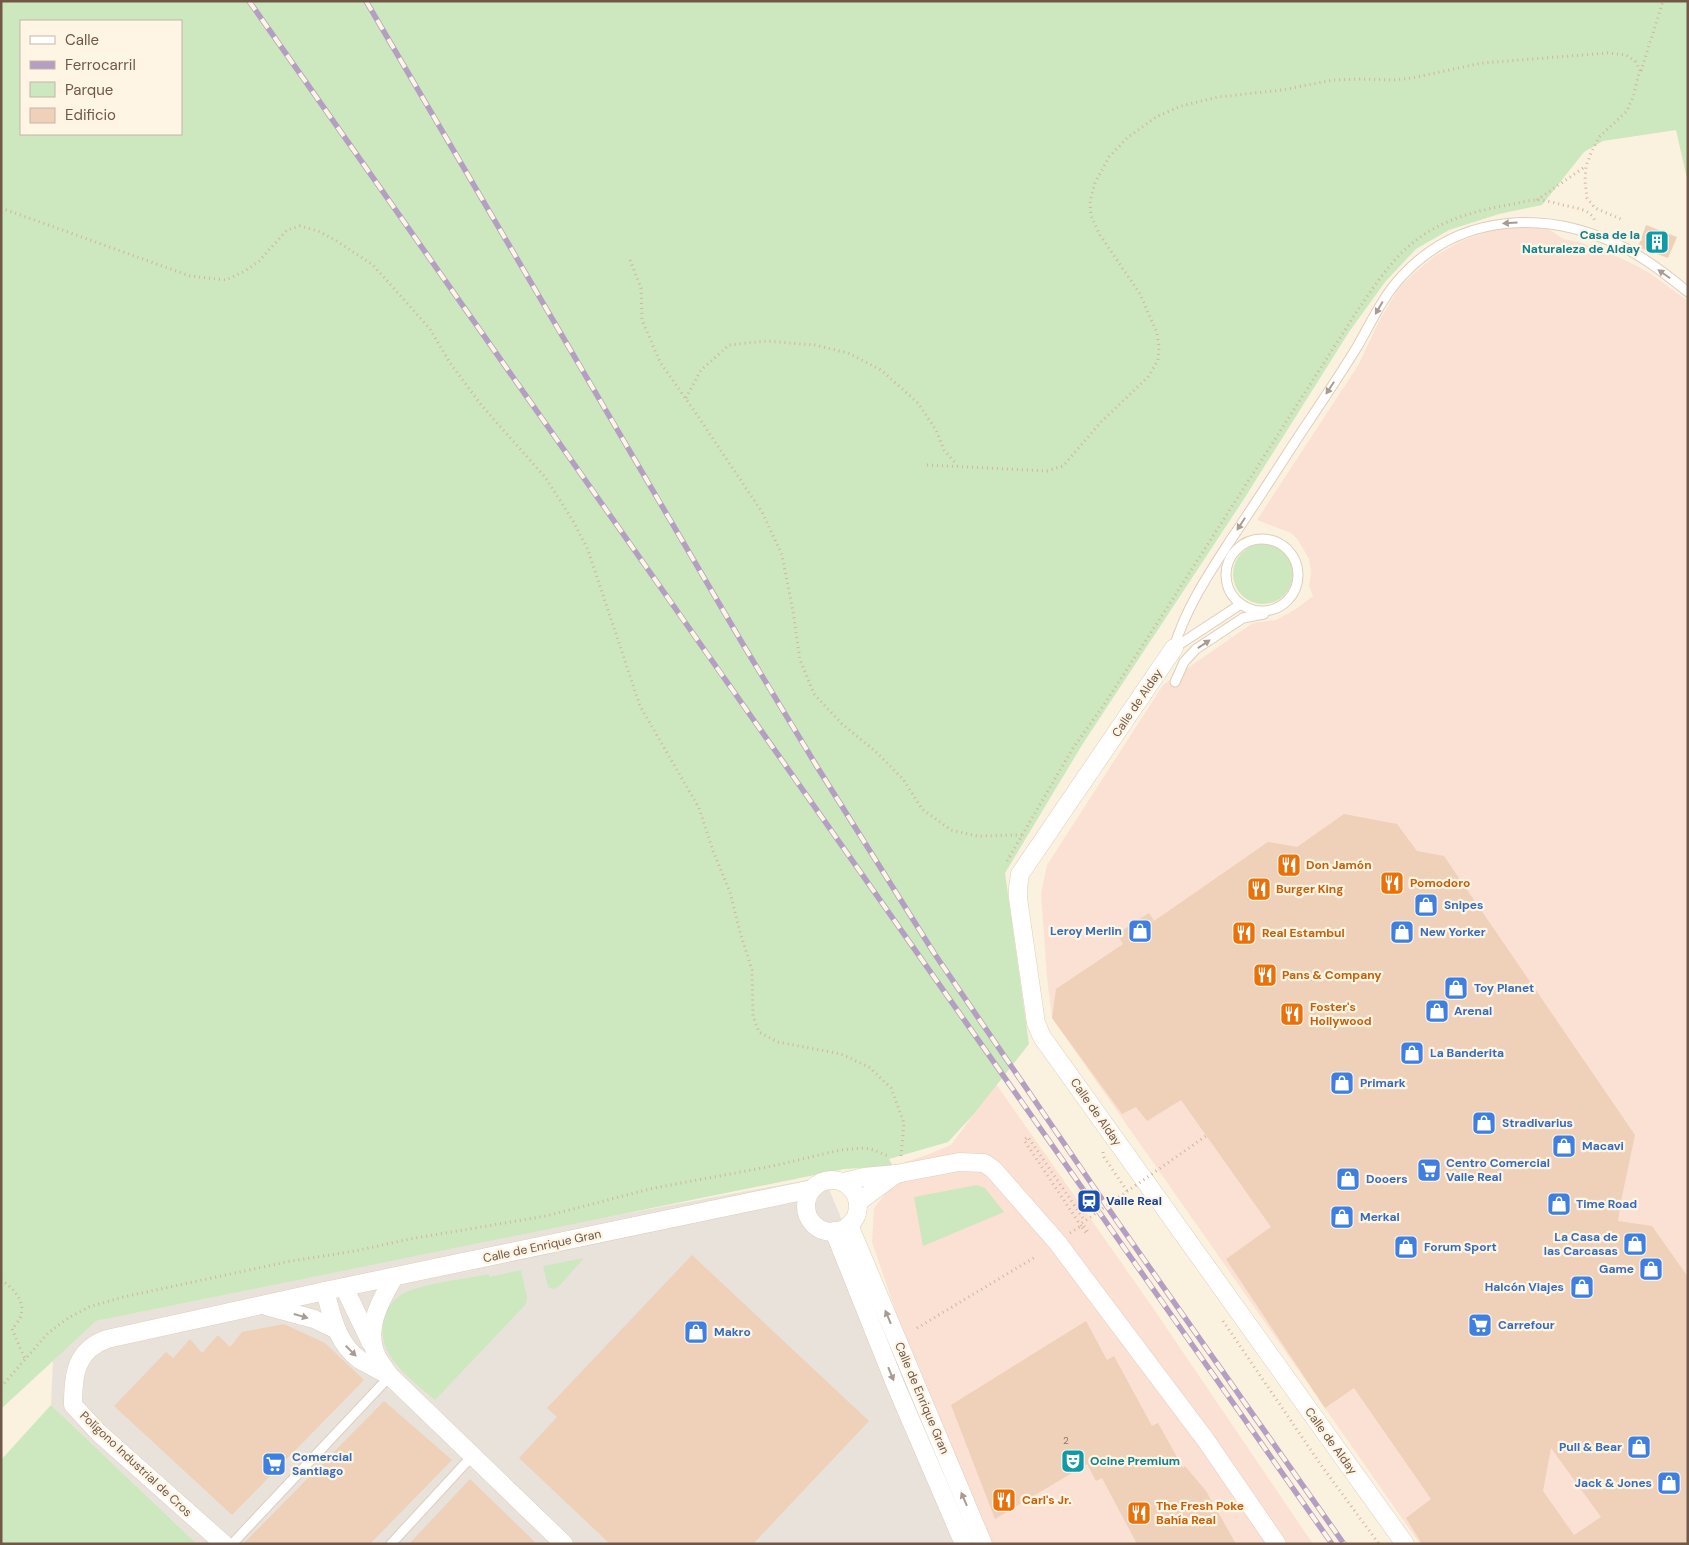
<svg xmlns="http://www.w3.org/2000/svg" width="1689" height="1545" font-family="'DM Sans',sans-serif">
<rect width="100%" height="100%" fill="#fbf1df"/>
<g fill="#fbe1d3">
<path d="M1520,227H1546L1563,239L1579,242L1605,251L1637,266L1651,274L1688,301V1544H1420L1052,1018L1047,977L1041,893L1047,865L1163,685L1253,623L1276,620L1296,609L1313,596L1309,586L1311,573L1309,559L1298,540L1291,533L1257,520L1359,364L1379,321L1399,288L1413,274L1435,256L1461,241L1493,230Z"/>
<path d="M996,1084L1151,1305L1313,1544H986L929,1409L872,1242L874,1208L885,1194L894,1187L893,1166L924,1156L951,1145Z"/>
</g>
<path fill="#e9e2db" d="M824,1177L921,1411L979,1544H197L51,1405L53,1360L96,1321L579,1222Z"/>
<g fill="#cde7bf" fill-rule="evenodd">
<path d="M1,1H1688V183L1676,130L1603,141L1584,152L1542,205L1499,214L1449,230L1416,249L1385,282L1349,332L1242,502L1082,745L1005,873L1029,1044L973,1115L948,1142L889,1159L893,1166L844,1169L96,1321L1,1409ZM21,21H181V134H21Z"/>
<circle cx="1263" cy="574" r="30"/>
<path d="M977,1185L985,1188L1004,1212L923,1246L914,1197Z"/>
<path d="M584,1258L560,1285L554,1289L548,1287L543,1266Z"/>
<path d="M521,1270L527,1298L526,1304L435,1400C411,1379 377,1357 383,1321C385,1309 395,1297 406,1292C428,1283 465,1279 489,1274V1277Z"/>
<path d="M51,1405L197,1544H1V1460Z"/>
</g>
<g fill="#efd0b8" fill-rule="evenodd">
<path d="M1646,225L1677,237L1668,258L1638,247Z"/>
<path d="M1344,814L1397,824L1417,851L1444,856L1635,1135L1621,1201L1618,1221L1652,1226L1688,1277V1544H1422L1406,1518L1431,1499L1354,1388L1325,1408L1226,1259L1271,1227L1181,1100L1147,1121L1136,1107L1122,1114L1052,1018L1056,989L1123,944L1117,934L1149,913L1154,921L1268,842L1297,847ZM1551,1448L1601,1517L1574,1535L1543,1491Z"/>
<path d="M692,1255L869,1421L753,1544H610L519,1458L557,1417L547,1408Z"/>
<path d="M1086,1321L1107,1360L1114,1356L1152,1426L1158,1423L1183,1468L1185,1466L1206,1491L1236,1544H1137L1102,1478L1096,1481L1087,1464L995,1519L951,1405Z"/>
<path d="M284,1324L325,1343L364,1380L232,1515L114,1406L166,1352L173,1358L190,1339L202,1353L218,1335L230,1347L242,1332Z"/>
<path d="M384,1401L452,1460L370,1544H243Z"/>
<path d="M470,1479L537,1544H409Z"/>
</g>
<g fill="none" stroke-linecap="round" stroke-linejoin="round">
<g stroke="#decebc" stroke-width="11">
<g id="lane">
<circle cx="1262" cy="575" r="36"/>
<path d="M1174,648C1185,609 1210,572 1232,538C1253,507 1273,476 1293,445C1314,413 1337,380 1357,347C1371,323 1383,296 1402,276C1462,211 1550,210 1625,248C1648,260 1668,276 1688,292"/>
<path d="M1174,648L1241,604"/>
<path d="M1175,682L1184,662L1196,649L1243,618L1264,614"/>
<path d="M232,1544L390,1376"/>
<path d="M391,1544L473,1455"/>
</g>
</g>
<g stroke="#decebc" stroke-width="19">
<g id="street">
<path d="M1174,648L1020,874L1018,888V898L1036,1023L1042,1037L1405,1544"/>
<circle cx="832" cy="1206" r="26"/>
<path d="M843,1182L864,1177L896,1174L959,1162L984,1163L993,1169L1057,1242L1078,1270L1205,1439L1277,1544"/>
<path d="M858,1202L896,1174"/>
<path d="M849,1225L983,1544"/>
<path d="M834,1231L896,1386L964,1544"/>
<path d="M394,1277C382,1298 367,1323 374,1349C376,1358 385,1369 390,1376L564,1544"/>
<path d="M344,1287L371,1343"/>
<path d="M325,1291C332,1316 337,1344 360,1360C369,1365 379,1370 388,1375"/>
<path d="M266,1306L314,1319L337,1330"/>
<path d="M224,1544L99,1433L73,1405C73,1374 76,1350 107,1339L325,1291L812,1189"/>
</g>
</g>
<g stroke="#d3b49c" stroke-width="3" stroke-dasharray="1 4" stroke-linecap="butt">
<path d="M1641,71L1663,1"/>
<path d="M1537,200L1586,166"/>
<path d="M1,208L190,276L226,280L245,271L259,261L287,230L300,226L318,231L335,240L373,265L430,329L450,363L482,406L545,477L572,519L588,550L640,706L699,808L713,851L730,892L740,932L752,970L753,1016L759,1032L778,1042L841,1054L869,1067L891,1088L904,1123L901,1156"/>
<path d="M630,260L641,288L642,320L660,362L695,412L762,512L782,555L793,611L800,660L814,694L842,724L874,750L903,779L922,809L951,830L977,836L1022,835"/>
<path d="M686,398L701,370L729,345L766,341L815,345L848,353L881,370L918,403L936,430L944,450L957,465"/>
<path d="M927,465L1047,471L1063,466L1101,422L1148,377L1158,360L1159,347L1157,333L1140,294L1100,235L1091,216L1090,201L1095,183L1109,157L1127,138L1156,117L1181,106L1218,97L1282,90L1333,80L1359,79L1394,80L1412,78L1482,63L1608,53L1626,55L1635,61L1640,70L1633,97L1627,111L1599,137L1591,153L1586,166L1585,180L1587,198L1595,208L1623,220"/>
<path d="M1007,861L1073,748L1101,709L1165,611L1359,308C1374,287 1389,263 1409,246C1438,220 1477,210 1514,204C1522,202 1530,200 1537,200C1546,200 1555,203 1563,205C1575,208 1592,209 1595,222"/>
<path d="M1103,1152L1104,1157L1127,1191"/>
<path d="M1081,1226L1024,1140L1028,1137L1085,1221"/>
<path d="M1070,1233L1081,1226L1086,1233L1088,1232L1082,1223"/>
<path d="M1,1280C12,1287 25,1300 21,1315C21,1319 15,1325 12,1329L25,1359"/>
<path d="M1223,1321L1321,1465L1379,1544"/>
<path d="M917,1328L1037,1256"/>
<path d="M1,1387L48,1333L68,1318L89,1307L123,1297L291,1261L355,1251L410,1239L546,1216L654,1188L773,1166L840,1150L864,1148L874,1150L890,1157"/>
</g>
<use href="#lane" stroke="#fff" stroke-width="9"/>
<use href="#street" stroke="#fff" stroke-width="18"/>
<g stroke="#b49fc3" stroke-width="5.5">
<g id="rail">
<path d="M249,1L1332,1544"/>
<path d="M366,1L744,646L816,765L934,953L1119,1224L1344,1544"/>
</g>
</g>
<use href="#rail" stroke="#fef5e5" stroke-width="4" stroke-dasharray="11" stroke-linecap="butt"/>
<path stroke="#d3b49c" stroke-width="3" stroke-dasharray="1 4" stroke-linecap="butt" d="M1082,1223L1206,1136"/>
</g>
<defs><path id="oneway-solid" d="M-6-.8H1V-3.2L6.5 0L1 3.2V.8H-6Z" transform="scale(1.25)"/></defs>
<g fill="#a99b91">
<use href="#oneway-solid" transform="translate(1510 223) rotate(177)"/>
<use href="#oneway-solid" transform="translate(1664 274) rotate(-145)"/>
<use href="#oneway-solid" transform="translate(1379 308) rotate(120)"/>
<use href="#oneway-solid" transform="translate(1330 388) rotate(123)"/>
<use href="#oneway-solid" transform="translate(1241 524) rotate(123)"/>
<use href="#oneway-solid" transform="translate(1204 644) rotate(-34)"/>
<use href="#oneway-solid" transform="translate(301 1316) rotate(16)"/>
<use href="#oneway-solid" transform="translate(888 1317) rotate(-113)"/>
<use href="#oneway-solid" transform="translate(351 1351) rotate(45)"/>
<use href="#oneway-solid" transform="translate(891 1374) rotate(68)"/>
<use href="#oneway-solid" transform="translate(964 1499) rotate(-113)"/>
</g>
<defs>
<g id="building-square" transform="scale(1.25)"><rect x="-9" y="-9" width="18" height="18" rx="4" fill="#0f9aa8" stroke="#fef5e5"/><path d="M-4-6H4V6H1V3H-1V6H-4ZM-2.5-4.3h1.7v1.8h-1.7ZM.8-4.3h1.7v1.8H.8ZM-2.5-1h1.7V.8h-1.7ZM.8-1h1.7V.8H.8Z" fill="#fff"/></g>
<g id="restaurant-square" transform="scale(1.25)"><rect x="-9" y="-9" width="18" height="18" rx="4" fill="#e8710a" stroke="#fef5e5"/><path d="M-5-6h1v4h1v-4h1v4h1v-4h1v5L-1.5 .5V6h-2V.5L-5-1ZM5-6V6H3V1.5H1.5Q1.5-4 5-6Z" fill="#fff"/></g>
<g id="shop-square" transform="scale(1.25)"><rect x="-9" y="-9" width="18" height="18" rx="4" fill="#3f7fe0" stroke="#fef5e5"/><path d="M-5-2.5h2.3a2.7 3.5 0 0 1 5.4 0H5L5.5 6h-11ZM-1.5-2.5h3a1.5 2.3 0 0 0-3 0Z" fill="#fff"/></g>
<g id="supermarket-square" transform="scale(1.25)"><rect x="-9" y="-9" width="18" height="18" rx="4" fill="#3f7fe0" stroke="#fef5e5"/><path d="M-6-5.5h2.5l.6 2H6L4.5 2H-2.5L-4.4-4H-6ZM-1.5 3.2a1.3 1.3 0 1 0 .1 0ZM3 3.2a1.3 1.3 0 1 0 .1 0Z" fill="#fff"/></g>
<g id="station-square" transform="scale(1.25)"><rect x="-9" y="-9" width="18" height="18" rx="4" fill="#1a4fb4" stroke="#fef5e5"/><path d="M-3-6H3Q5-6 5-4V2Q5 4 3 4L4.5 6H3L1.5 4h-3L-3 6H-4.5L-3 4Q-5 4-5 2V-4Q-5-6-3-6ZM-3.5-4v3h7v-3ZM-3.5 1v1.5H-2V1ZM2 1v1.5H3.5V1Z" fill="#fff"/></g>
<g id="theatre-square" transform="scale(1.25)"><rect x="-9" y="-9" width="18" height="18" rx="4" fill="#0f9aa8" stroke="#fef5e5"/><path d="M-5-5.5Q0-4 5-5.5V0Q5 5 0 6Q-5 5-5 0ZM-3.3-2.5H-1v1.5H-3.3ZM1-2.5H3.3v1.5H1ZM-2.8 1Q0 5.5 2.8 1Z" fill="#fff"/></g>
</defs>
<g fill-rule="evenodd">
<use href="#building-square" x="1657" y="242"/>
<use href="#restaurant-square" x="1289" y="865"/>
<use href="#restaurant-square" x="1392" y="883"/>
<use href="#restaurant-square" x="1259" y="889"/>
<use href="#shop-square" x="1426" y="905"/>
<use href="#shop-square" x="1140" y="931"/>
<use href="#shop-square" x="1402" y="932"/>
<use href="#restaurant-square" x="1244" y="933"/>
<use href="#restaurant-square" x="1265" y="975"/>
<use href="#shop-square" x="1456" y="988"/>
<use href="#shop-square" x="1437" y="1011"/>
<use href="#restaurant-square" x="1292" y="1014"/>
<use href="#shop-square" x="1412" y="1053"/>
<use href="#shop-square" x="1342" y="1083"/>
<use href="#shop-square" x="1484" y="1123"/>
<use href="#shop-square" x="1564" y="1146"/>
<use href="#supermarket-square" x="1429" y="1170"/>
<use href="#shop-square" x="1348" y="1179"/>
<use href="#station-square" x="1089" y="1201"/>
<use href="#shop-square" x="1559" y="1204"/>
<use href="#shop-square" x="1342" y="1217"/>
<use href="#shop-square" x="1635" y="1244"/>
<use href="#shop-square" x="1406" y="1247"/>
<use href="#shop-square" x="1651" y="1269"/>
<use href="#shop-square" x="1582" y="1287"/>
<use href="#supermarket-square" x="1480" y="1325"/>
<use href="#shop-square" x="696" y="1332"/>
<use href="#shop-square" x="1639" y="1447"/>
<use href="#theatre-square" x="1073" y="1461"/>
<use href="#supermarket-square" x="274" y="1464"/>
<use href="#shop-square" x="1669" y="1483"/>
<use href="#restaurant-square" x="1004" y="1500"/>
<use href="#restaurant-square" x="1139" y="1513"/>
</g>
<g text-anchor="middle" stroke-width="4.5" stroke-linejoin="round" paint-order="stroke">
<g font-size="10" fill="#907664">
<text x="1066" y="1444">2</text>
</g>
<g font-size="12" font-weight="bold" fill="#0d838f" stroke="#fef5e5" text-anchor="end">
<text x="1640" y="239">Casa de la<tspan x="1640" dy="14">Naturaleza de Alday</tspan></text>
<text x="1090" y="1465" text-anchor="start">Ocine Premium</text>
</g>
<g font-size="12" fill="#705848" stroke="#fef5e5">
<text transform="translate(1137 703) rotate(-56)" y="4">Calle de Alday</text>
<text transform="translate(1096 1112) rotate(55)" y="4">Calle de Alday</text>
<text transform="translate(542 1246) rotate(-12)" y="4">Calle de Enrique Gran</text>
<text transform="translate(922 1398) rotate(67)" y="4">Calle de Enrique Gran</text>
<text transform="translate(1331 1441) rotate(54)" y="4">Calle de Alday</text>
<text transform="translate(136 1464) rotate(43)" y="4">Polígono Industrial de Cros</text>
</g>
<g font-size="12" font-weight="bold" fill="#c56008" stroke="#fef5e5" text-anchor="start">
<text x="1306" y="869">Don Jamón</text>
<text x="1410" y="887">Pomodoro</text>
<text x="1276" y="893">Burger King</text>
<text x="1262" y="937">Real Estambul</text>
<text x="1282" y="979">Pans &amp; Company</text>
<text x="1310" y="1011">Foster's<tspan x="1310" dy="14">Hollywood</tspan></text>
<text x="1022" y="1504">Carl's Jr.</text>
<text x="1156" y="1510">The Fresh Poke<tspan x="1156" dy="14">Bahía Real</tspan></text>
</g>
<g font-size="12" font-weight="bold" fill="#366cbe" stroke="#fef5e5" text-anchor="start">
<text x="1444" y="909">Snipes</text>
<text x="1122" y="935" text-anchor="end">Leroy Merlin</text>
<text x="1420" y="936">New Yorker</text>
<text x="1474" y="992">Toy Planet</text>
<text x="1454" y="1015">Arenal</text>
<text x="1430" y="1057">La Banderita</text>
<text x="1360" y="1087">Primark</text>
<text x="1502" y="1127">Stradivarius</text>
<text x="1582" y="1150">Macavi</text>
<text x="1446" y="1167">Centro Comercial<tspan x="1446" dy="14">Valle Real</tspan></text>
<text x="1366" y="1183">Dooers</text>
<text x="1576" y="1208">Time Road</text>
<text x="1360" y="1221">Merkal</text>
<text x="1618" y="1241" text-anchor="end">La Casa de<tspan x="1618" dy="14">las Carcasas</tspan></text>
<text x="1424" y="1251">Forum Sport</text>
<text x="1634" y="1273" text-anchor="end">Game</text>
<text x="1564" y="1291" text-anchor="end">Halcón Viajes</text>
<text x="1498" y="1329">Carrefour</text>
<text x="714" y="1336">Makro</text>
<text x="1622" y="1451" text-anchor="end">Pull &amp; Bear</text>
<text x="292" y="1461">Comercial<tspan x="292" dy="14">Santiago</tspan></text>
<text x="1652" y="1487" text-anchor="end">Jack &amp; Jones</text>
</g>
<g font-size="12" font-weight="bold" fill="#164399" stroke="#fef5e5" text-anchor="start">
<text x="1106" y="1205">Valle Real</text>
</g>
</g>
<rect width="1689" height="1545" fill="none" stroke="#705848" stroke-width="5"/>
<rect x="20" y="20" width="162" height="115" fill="#fef5e5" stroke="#c5b6a6"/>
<rect x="30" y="36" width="25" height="8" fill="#ffffff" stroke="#c5b6a6"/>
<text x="65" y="45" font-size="15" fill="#705848">Calle</text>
<rect x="30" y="61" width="25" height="8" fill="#b49fc3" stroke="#c5b6a6"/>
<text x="65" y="70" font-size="15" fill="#705848">Ferrocarril</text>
<rect x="30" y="82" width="25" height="15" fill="#cde7bf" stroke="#c5b6a6"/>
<text x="65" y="95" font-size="15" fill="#705848">Parque</text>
<rect x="30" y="108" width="25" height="15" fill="#efd0b8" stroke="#c5b6a6"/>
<text x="65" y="120" font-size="15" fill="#705848">Edificio</text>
</svg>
